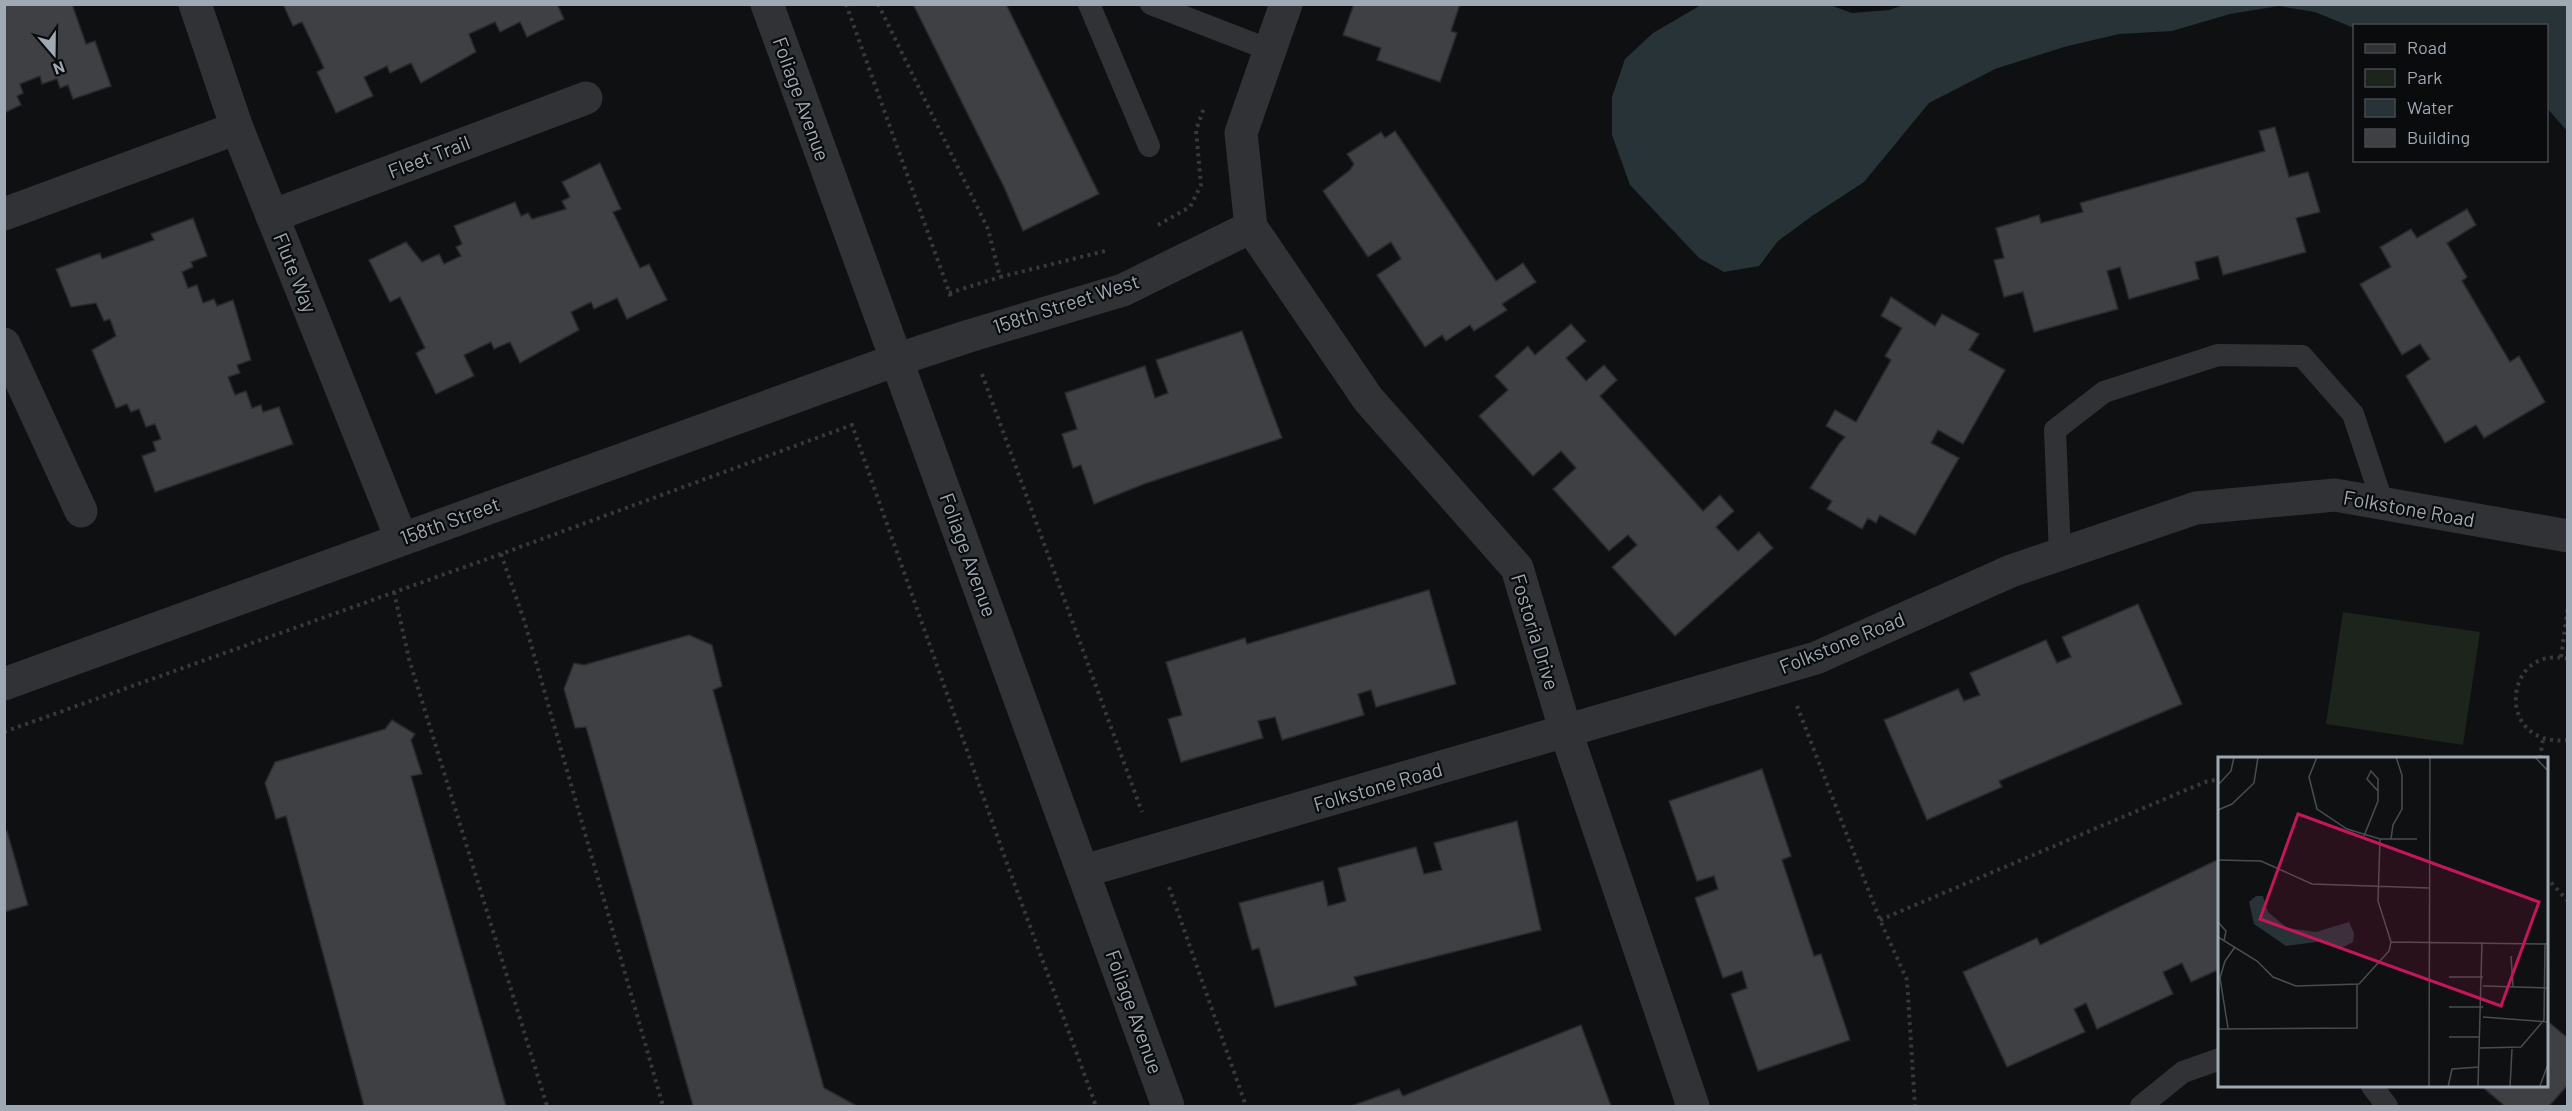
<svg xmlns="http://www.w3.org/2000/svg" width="2572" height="1111" font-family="Barlow,sans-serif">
<rect width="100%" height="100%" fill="#0f1011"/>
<path fill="#1c241c" d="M2343,612L2480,632L2463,745L2326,724Z"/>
<path fill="#273337" d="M1904,5H2567V131L2547,108L2546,26H2354V28L2315,12L2279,6L2230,14L2172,31L2119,34L2064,47L1995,69L1929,103L1864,182L1812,216L1778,241L1759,266L1724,272L1699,258L1630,185L1612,135V97L1625,59L1653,33L1701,5H1830L1852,13L1889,10Z"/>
<g fill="#3e4044" stroke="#292a2d" stroke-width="1.5">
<path d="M4,4H72L86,44L95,41L111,86L73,99L68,85L60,88L57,79L42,84L40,76L20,84L23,93L17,96L21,105L4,113Z"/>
<path d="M283,4H557L564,19L527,37L520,22L500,32L495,22L469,34L476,52L421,83L411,63L390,73L387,66L364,77L373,96L336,113L317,72L324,68L302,22L293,26Z"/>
<path d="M913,4H1006L1099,194L1023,231L1004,187Z"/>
<path d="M1354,4H1460L1451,31L1457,33L1440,82L1377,60L1381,48L1343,35Z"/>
<path d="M2275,127L2289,177L2308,172L2320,212L2296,218L2306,252L2223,275L2218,256L2195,262L2199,279L2129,299L2120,267L2107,271L2118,309L2034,332L2023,292L2004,297L1994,260L2004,258L1996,228L2039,215L2041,223L2083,212L2080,203L2265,151L2259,131Z"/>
<path d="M1395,131L1496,281L1523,263L1536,282L1502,304L1507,310L1474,331L1470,325L1446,341L1442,335L1425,347L1377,275L1401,259L1391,242L1368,257L1323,191L1350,170L1354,164L1347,154L1381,132L1385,138Z"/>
<path d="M600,163L621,209L613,212L640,268L649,264L667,300L627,319L617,298L594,309L591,302L571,312L579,330L520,363L510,342L494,349L491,342L464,355L474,376L436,394L416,353L425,348L400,297L390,302L369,260L406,242L422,262L439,254L444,264L461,256L456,247L462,244L454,226L515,202L521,216L528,213L532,219L566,209L562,201L570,197L562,182Z"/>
<path d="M2467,209L2476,225L2447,243L2467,277L2462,281L2510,362L2519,356L2545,402L2484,438L2476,425L2445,443L2406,376L2430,359L2420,344L2402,355L2360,284L2391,267L2380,247L2411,229L2417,238Z"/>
<path d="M193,218L207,256L191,262L193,267L182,272L188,288L197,285L203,303L214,299L217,306L233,300L251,360L237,365L240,373L228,377L235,395L246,391L252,408L261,405L263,412L279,407L293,444L155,492L142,456L156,451L153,442L161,439L155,424L146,427L139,409L131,412L127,404L116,408L92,350L116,336L110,319L104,321L96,303L71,307L56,269L100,253L102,259L154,240L151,234Z"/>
<path d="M1891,297L1935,326L1942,314L1979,334L1969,350L2005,370L1963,444L1938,430L1931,443L1959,458L1915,535L1880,515L1876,523L1868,518L1862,529L1827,509L1832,501L1810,488L1839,444L1845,437L1826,426L1835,410L1856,422L1891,360L1885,356L1902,328L1881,316Z"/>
<path d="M1571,324L1586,341L1566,358L1586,381L1604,365L1617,380L1600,396L1703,511L1720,495L1734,511L1716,527L1738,551L1759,532L1773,548L1675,636L1612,567L1637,545L1628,535L1609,551L1553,489L1576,468L1561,451L1533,476L1479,416L1508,390L1495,376L1528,346L1535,355Z"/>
<path d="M1242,331L1282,438L1144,484L1094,504L1081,465L1073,468L1062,434L1077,429L1065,393L1145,366L1155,398L1168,393L1156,360Z"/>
<path d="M1429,590L1456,684L1376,707L1371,690L1358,694L1364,715L1282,740L1275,717L1258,721L1263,738L1181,762L1168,719L1182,715L1166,662L1245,638L1247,644Z"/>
<path d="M2138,604L2182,704L1999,781L2002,787L1927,820L1884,720L1958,689L1964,701L1980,695L1970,673L2046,640L2057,663L2071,657L2062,637Z"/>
<path d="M689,635L712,645L722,686L713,690L824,1088L857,1106H693L586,727L575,728L564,689L574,663L584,665Z"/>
<path d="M392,720L415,734L411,740L422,774L411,776L506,1106H364L286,816L276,819L265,783L275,762L385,729Z"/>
<path d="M1762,769L1791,856L1782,860L1814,956L1821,954L1850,1040L1758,1071L1731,994L1747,988L1742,971L1723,978L1695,898L1718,889L1714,876L1697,881L1669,801Z"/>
<path d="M1517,821L1541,930L1354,977L1357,985L1275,1007L1259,948L1252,950L1239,903L1323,881L1328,906L1346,901L1338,868L1416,847L1424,874L1442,870L1434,843Z"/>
<path d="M7,831L28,905L4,912V832Z"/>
<path d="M2217,860L2220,865V969L2191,982L2182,963L2163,972L2173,994L2097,1029L2086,1003L2074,1009L2085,1032L2007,1067L1963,972L2037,938L2040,945Z"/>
<path d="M2546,1020L2568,1038V1085L2549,1106H2505L2481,1086H2546Z"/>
<path d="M1581,1025L1611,1106H1351L1399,1089L1403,1096Z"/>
</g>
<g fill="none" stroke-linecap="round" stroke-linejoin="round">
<g stroke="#36393d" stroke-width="4" stroke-dasharray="3 4.5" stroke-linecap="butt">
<path d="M846,4L952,300"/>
<path d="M878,4L988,229L1000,277L1109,250"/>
<path d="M1158,225L1190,207L1201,185L1196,130L1204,108"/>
<path d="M949,293L1000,277"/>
<path d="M982,374L1142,812"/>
<path d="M501,554L524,620L663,1106"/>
<path d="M394,592L409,659L547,1106"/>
<path d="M2561,657L2568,607"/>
<path d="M2568,659C2504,643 2493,748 2568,740"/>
<path d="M1797,706L1880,920L1907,980L1915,1106"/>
<path d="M4,732L501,554L852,425L1005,858L1096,1106"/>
<path d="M2540,758L2543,739"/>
<path d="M2546,877L2568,901"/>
<path d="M1169,887L1246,1106"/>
<path d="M1880,920L2205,782L2220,779"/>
</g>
<g stroke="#303236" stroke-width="22">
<path d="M1089,4L1149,146"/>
<path d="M1151,4L1270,50"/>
<path d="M2060,555L2055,430L2104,392L2218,355L2302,356L2353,414L2383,504"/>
<path d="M2372,1086L2387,1106"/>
<path d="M2141,1106L2183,1072L2220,1059"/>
</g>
<g stroke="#303236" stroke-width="33">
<path d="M195,4L237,128L401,538"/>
<path d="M767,4L1168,1106"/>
<path d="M4,214L237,128"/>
<path d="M272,216L586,98"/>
<path d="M1251,227L1368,399L1517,568L1566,732L1693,1106"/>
<path d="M4,344L81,511"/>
<path d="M4,684L896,360L969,336L1123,290L1251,227L1241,133L1286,4"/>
<path d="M1084,871L1816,658L2011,571L2196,508L2335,495L2568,536"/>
</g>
</g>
<g text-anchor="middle" stroke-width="4.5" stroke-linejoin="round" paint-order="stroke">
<g font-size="20" fill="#9fa9b3" stroke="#0a0b0c">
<text transform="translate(801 99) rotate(70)" y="7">Foliage Avenue</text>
<text transform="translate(429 157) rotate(-21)" y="7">Fleet Trail</text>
<text transform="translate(295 273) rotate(68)" y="7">Flute Way</text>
<text transform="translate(1066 304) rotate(-18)" y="7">158th Street West</text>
<text transform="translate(2409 509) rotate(10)" y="7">Folkstone Road</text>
<text transform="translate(450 521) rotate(-20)" y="7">158th Street</text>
<text transform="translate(968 555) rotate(70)" y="7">Foliage Avenue</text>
<text transform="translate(1535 632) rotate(73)" y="7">Fostoria Drive</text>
<text transform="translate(1842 643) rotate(-22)" y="7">Folkstone Road</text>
<text transform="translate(1378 787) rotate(-16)" y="7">Folkstone Road</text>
<text transform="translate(1134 1012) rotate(70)" y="7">Foliage Avenue</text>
</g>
</g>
<g transform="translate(2218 757)">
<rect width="330" height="330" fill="#0f1011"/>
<path d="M38,139H45L50,155L69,171L98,175L131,165L136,176L135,185L123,191L106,184L68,189L36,167L31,145Z" fill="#273337"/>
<path fill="none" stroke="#494d52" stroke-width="1.5" d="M99,0L91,20L99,52L129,72L162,82M317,0L330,14M0,28L13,14L16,0M0,53L14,47L36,26L40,0M146,79L160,44V22L153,14L149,22L160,34M173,82H199M0,103L43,104L94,127L211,131M0,165L8,174L6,184M0,180L39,204L55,220L78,229L141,227L171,194L173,185L330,187M173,185L160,144L162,82H173L175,68L184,52V18L178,0M293,199L295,229M231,220H265M265,229L330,231M231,250H265M265,260L330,265M10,271L2,221L7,204L17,190M0,272L139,271V228M231,280H262M262,291L303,290L326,263L327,186M322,329L330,307M211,330L212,0M230,330L234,312L261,310M260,330L264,185M292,330L294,292"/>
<path fill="#c2185b" fill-opacity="0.15" stroke="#c2185b" stroke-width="3" d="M80,57L321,145L283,249L42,162Z"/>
<rect width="330" height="330" fill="none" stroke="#9fa9b3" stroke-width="3"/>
</g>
<rect width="2572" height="1111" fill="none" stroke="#9fa9b3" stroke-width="12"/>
<rect x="2353" y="24" width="195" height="138" fill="#0a0b0c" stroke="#464a4f" stroke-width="1.5"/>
<rect x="2365" y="44" width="30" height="9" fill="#303236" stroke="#464a4f" stroke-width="1.5"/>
<text x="2407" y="54" font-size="18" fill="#9fa9b3">Road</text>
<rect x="2365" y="69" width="30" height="18" fill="#1c241c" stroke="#464a4f" stroke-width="1.5"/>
<text x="2407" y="84" font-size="18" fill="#9fa9b3">Park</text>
<rect x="2365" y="99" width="30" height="18" fill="#273337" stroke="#464a4f" stroke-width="1.5"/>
<text x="2407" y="114" font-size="18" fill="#9fa9b3">Water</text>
<rect x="2365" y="129" width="30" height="18" fill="#3e4044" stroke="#464a4f" stroke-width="1.5"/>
<text x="2407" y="144" font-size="18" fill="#9fa9b3">Building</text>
<g transform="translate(54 54) rotate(160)" stroke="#0a0b0c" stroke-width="4.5" paint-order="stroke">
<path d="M0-4.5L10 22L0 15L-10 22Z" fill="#9fa9b3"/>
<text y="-9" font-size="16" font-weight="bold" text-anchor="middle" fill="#9fa9b3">N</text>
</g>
</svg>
